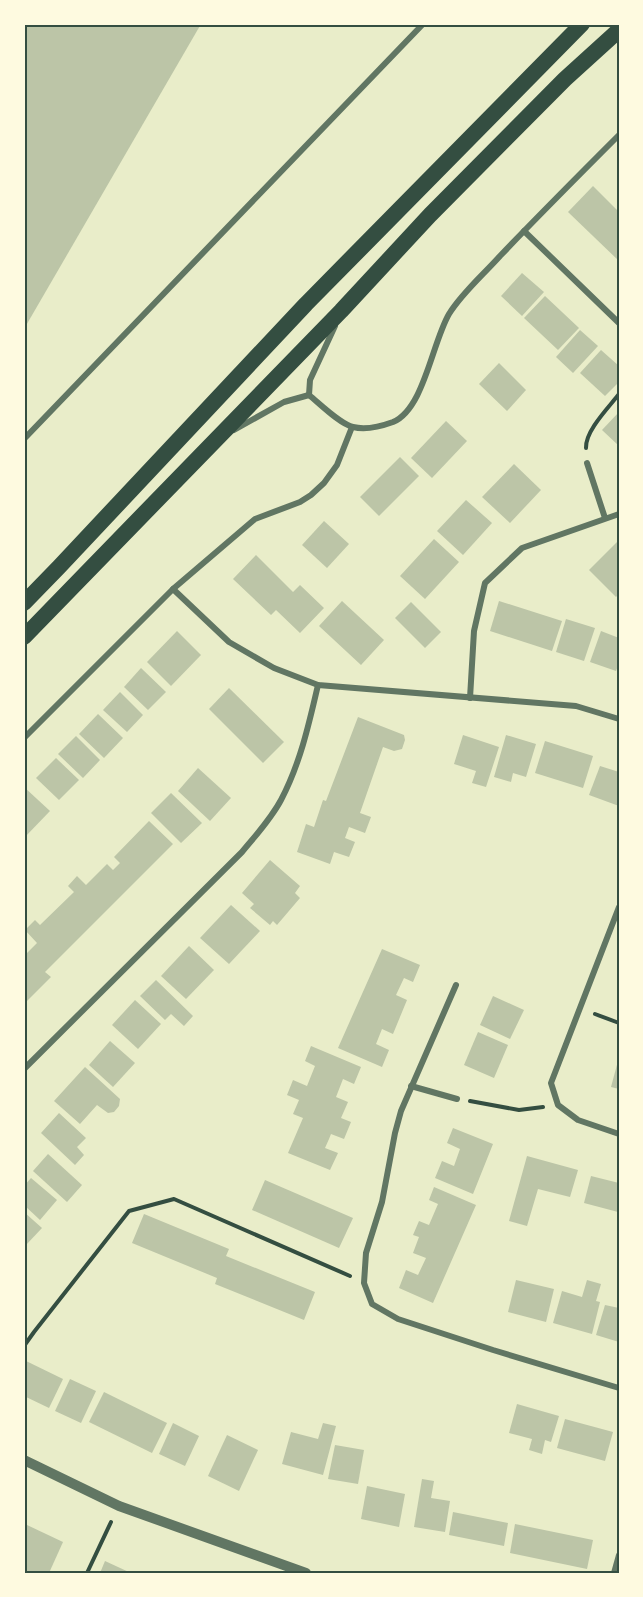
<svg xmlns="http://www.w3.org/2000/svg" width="643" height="1597" font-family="'Public Sans',sans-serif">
<rect width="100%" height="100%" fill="#e9edc9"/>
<g fill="#bcc5a7">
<path d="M24,24H201L24,329Z"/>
<path d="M593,186L619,212V261L568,212Z"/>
<path d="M522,273L544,292L522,316L501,296Z"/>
<path d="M545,296L579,328L558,350L524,318Z"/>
<path d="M580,330L598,346L573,373L556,357Z"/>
<path d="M601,350L619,366V382L605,396L580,373Z"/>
<path d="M499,363L526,390L507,411L479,384Z"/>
<path d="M619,412V446L602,430Z"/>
<path d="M446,421L467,441L432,478L411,458Z"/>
<path d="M400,457L419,476L379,516L360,497Z"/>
<path d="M514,464L541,490L510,523L482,497Z"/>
<path d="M466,500L492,523L463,555L437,531Z"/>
<path d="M324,521L349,544L327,568L302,545Z"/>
<path d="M434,539L459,562L425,599L400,576Z"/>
<path d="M619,540V594L616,597L589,570Z"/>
<path d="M256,555L293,592L300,585L324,608L300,633L276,610L271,615L233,579Z"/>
<path d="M342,601L384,640L361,665L319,626Z"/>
<path d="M499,601L562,621L552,651L490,631Z"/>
<path d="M411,602L441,632L425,648L395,618Z"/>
<path d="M566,619L595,628L584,661L556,652Z"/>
<path d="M177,631L201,655L171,686L147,662Z"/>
<path d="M601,631L619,638V663L616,671L590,662Z"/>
<path d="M141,668L166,692L148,710L124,687Z"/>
<path d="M229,688L284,742L263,763L209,709Z"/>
<path d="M120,692L143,715L127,732L103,710Z"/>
<path d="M98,714L123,738L104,758L79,734Z"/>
<path d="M358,717L404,735L405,740L402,749L394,751L383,747L360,813L371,817L365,833L349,827L345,838L355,842L349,857L334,852L330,864L297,852L306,824L314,827L323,800L326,801Z"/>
<path d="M463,735L499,747L486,787L472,783L476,771L454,764Z"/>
<path d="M506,735L536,744L526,777L513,773L511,782L494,777Z"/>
<path d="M76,736L100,760L83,778L58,754Z"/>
<path d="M545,741L593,756L583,788L535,773Z"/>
<path d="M56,758L79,780L59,800L36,778Z"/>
<path d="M600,766L619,772V806L589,795Z"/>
<path d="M198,768L231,798L210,821L178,791Z"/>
<path d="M24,787L50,811L24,838Z"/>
<path d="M171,793L202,823L181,843L151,813Z"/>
<path d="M149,821L173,844L45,972L51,977L24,1004V956L37,943L25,930L35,920L40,925L74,892L68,886L77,876L86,885L107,864L113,870L120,863L114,857Z"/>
<path d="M270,860L300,886L295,893L300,898L277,925L273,921L270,925L250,908L254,904L242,893Z"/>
<path d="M231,905L260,931L229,964L200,938Z"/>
<path d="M189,946L214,970L186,999L161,976Z"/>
<path d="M382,949L420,965L413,982L404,978L396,995L407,1000L393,1034L382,1029L376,1044L389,1050L382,1067L338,1048Z"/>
<path d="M156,980L193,1016L184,1026L171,1014L165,1020L140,996Z"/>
<path d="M493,996L524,1010L510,1039L480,1025Z"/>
<path d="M135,1000L161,1024L138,1049L112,1025Z"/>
<path d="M478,1032L508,1045L494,1078L464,1065Z"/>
<path d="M110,1041L135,1063L113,1087L89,1065Z"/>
<path d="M311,1046L361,1067L354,1084L343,1079L336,1097L348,1102L341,1118L351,1122L344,1139L331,1134L329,1139L325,1148L338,1153L330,1170L288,1153L303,1118L293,1114L299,1100L287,1095L293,1080L307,1086L315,1066L305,1061Z"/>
<path d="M618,1061H619V1089L611,1087Z"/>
<path d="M85,1067L120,1099L119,1106L114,1112L108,1113L97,1105L80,1124L54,1101Z"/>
<path d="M59,1113L86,1138L77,1147L84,1155L75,1165L41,1133Z"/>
<path d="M453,1128L493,1144L473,1194L435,1178L442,1161L454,1166L460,1149L447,1143Z"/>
<path d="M48,1154L82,1185L67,1202L33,1171Z"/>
<path d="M527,1156L578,1170L570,1197L538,1189L527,1226L509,1221Z"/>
<path d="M591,1176L619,1183V1206L618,1212L584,1203Z"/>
<path d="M31,1178L57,1200L40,1220L24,1205V1186Z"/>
<path d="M265,1180L353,1218L339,1248L252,1210Z"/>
<path d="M434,1187L476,1205L433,1303L399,1288L406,1270L418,1275L426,1258L413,1253L419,1237L413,1235L419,1221L429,1225L438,1204L429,1200Z"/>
<path d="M24,1212L42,1228L26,1245L24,1244Z"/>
<path d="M144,1214L229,1249L226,1256L315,1292L304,1320L215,1284L217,1278L132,1243Z"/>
<path d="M516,1280L554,1289L546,1322L508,1312Z"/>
<path d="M587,1280L601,1284L596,1301L600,1302L592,1334L553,1323L562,1291L582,1297Z"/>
<path d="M605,1305L619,1308V1342L596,1335Z"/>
<path d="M24,1360L63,1379L49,1408L24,1396Z"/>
<path d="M70,1379L96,1391L81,1423L55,1411Z"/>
<path d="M104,1392L167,1423L152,1453L89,1422Z"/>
<path d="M517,1404L559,1416L551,1442L545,1440L542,1454L529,1450L532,1439L509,1433Z"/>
<path d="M565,1419L613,1432L605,1461L557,1448Z"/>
<path d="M173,1423L199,1436L185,1466L159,1454Z"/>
<path d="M323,1423L336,1426L323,1475L282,1464L291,1432L318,1439Z"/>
<path d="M227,1435L258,1450L239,1491L208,1476Z"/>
<path d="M335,1445L364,1450L358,1484L328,1479Z"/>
<path d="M422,1479L434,1481L431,1498L450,1501L445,1532L414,1527Z"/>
<path d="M367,1486L405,1494L399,1527L361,1519Z"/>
<path d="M453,1512L508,1523L504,1546L449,1535Z"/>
<path d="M515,1524L593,1540L587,1569L510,1553Z"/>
<path d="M27,1525L63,1542L49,1573H24V1532Z"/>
<path d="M105,1561L131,1573H100Z"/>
</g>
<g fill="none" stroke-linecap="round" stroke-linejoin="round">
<g stroke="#344e41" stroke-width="4">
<path d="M586,448C585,431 609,407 619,394"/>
<path d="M595,1014L619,1023"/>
<path d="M470,1101L519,1110L543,1107"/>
<path d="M24,1346L34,1332L129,1211L174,1199L350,1276"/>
<path d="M87,1573L111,1522"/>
</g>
<g stroke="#617663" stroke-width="6">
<path d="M524,231L619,323"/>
<path d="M309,395C320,404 340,424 353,427C365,430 382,426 393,422C424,409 432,343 449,314C462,293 483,275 500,256C539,215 579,175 619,135"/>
<path d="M309,395L310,380L335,326"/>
<path d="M234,430L284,402L309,395"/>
<path d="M24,439L423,24"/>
<path d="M587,463L605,518"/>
<path d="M173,589L229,642L274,668L318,685L576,706L619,719"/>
<path d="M470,698L474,631L485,583L522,548L619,514"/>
<path d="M24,738L173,589L255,519L300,502L311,495L324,483L337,465L352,427"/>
<path d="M619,907L551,1083L558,1105L578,1120L619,1134"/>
<path d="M456,985L401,1111L395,1133L382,1202L366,1253L364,1283L372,1304L398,1319L493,1350L619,1388"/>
<path d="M24,1069L242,852C256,835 271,819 281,800C300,764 309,724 318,685"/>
<path d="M411,1086L457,1099"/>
<path d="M614,1573L619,1555"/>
</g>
<path stroke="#617663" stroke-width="10" d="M24,1460L119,1506L306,1573"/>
<g stroke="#344e41" stroke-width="16">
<path d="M24,603L59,567L306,304L582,24"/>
<path d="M24,637L341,311L430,215L565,79L619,30"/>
</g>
</g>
<rect width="643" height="1597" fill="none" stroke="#fefae0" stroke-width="51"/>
<rect x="26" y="26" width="592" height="1546" fill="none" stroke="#344e41" stroke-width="2"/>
</svg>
